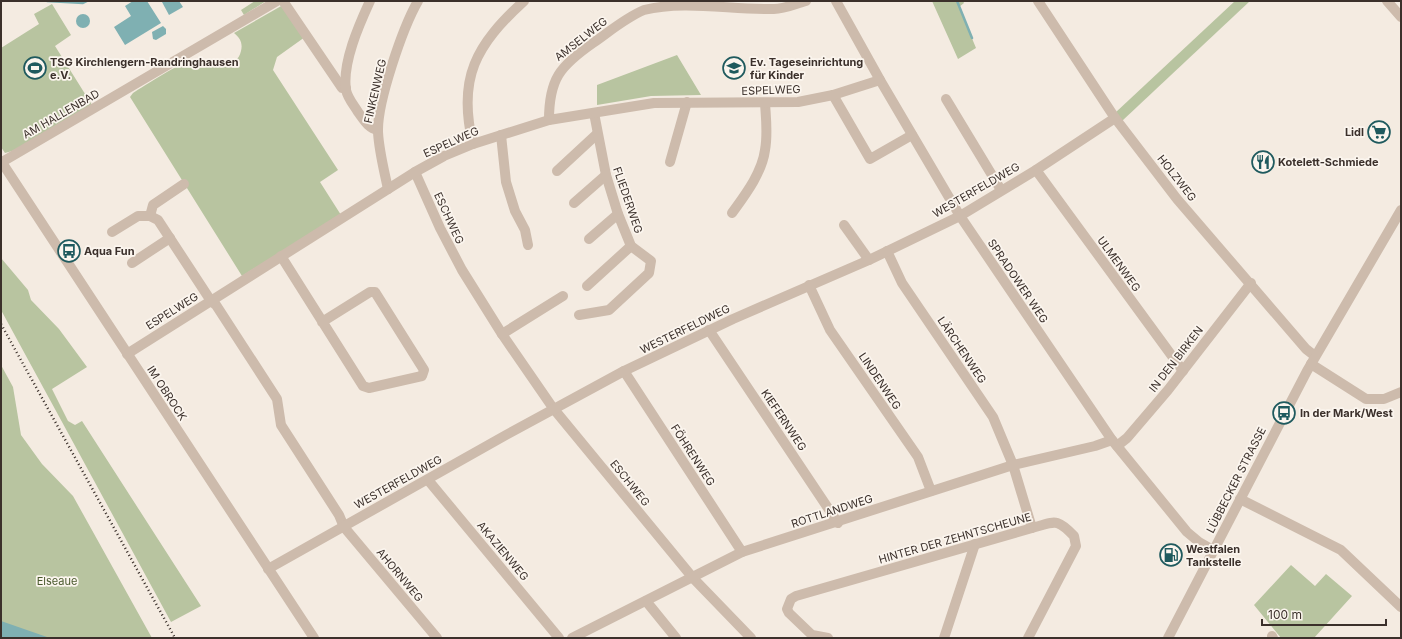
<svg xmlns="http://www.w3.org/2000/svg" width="1402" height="639" font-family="Inter,sans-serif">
<rect width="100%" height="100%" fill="#f4ebe1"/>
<g fill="#b8c4a0">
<path d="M255,1H266L244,15L241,10Z"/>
<path d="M932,1H963L964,3L959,7L976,48L958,59Z"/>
<path d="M1235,1H1250L1122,121L1115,113Z"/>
<path d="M52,4L71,35L55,46L92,105L16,150L5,153L1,147V48L39,24L34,14Z"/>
<path d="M283,5L305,37L277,57L273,70L338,170L320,182L341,215L242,276L130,97L133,93C144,86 183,61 192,60C206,57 236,74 241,51C243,43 240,38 234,33Z"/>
<path d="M677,55L701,95L651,96L597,105V85Z"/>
<path d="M1,258L28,290L31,300L59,329L87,367L52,389L68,421L75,425L82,421L201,606L171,622L1,310Z"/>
<path d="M1,365L13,387L21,435L42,464L73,496L152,638H1Z"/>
<path d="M1291,565L1315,586L1326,574L1352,596L1314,638H1281L1254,605Z"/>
</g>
<g fill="#7fb0b2">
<path d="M133,1H147L161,23L125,45L114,27L131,16L125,6Z"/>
<path d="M165,1H179L183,7L169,15L162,2Z"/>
<circle cx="83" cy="21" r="7"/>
<path d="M163,26L166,29V34L156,40L153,39L152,32Z"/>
<path d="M1,621L47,637L53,638H1Z"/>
</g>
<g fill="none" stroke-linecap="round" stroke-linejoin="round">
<g stroke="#7fb0b2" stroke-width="2.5">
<path d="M47,1L83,3L87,1"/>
<path d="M957,1L972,38"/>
</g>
<g stroke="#cdbbac" stroke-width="10">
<path d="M283,1L342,88H346"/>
<path d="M370,1C359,25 342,63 346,90C348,99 354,105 358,112C364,120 368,128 378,130"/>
<path d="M836,1L880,80L960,216L1112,440L1187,532L1199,542L1213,550"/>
<path d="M1038,1L1115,118L1177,199L1306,349L1315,356"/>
<path d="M1387,1L1401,17"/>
<path d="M833,95L870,159L912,135"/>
<path d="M946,99L1001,190"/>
<path d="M549,120C549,79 560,66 593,43C609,32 625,18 644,10C684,0 731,10 774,9C785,9 795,4 806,1"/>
<path d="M501,135L506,182L515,211L525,230L528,245"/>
<path d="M473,144C457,78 476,45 524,1"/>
<path d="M1,161L314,638"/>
<path d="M2,162L277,1"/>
<path d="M670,162L687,102"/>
<path d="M1036,170L1183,371"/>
<path d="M557,171L597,134"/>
<path d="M415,172L440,228L462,270L502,334L553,408L693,578L751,638"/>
<path d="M388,189C384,170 379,151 378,132C377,102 403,27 418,1"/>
<path d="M574,203L606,175"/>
<path d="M732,213C745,195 762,173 765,150C768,134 766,119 765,103"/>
<path d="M150,216L158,220L211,301L216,305L277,399L281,425L339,515L344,527L437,638"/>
<path d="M844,225L869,260"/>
<path d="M112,232L138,216H150L153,205L184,184"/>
<path d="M589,239L618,214"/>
<path d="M887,251L902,283L993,417L1013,465L1032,528"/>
<path d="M281,256L363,386L369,388L422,376L424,370L375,292H370L322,322"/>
<path d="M132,263L170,238"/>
<path d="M809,285L830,330L918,457L931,491"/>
<path d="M587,286L631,246"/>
<path d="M579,315L609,310L649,273L651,261L631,246L618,214L606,175L594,113"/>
<path d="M709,330L838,523"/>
<path d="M502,334L563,296"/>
<path d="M127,354L415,172L444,156L473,144L549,120L654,103L798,102L833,95L880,80"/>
<path d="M1311,364L1366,399H1384L1401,392"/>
<path d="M624,371L742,552"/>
<path d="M1117,446L1127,438L1168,390L1251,283"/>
<path d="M428,480L559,638"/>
<path d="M1240,499L1341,550L1401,607"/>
<path d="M268,569L506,435L624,371L733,319L869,260L960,216L1036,170L1115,118"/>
<path d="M646,601L676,638"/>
<path d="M1272,636L1273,638"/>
<path d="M572,638L742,552L1013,465L1095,446L1112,440"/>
<path d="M828,638L812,635L789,613L787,609L791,599L796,596L1032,528C1055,522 1056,517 1074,536L1076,546L1028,638"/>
<path d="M944,638L975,544"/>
<path d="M1168,638L1307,371L1401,210"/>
</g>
<path stroke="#3b302b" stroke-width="2.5" stroke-dasharray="1 3" stroke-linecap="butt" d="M1,324L175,638"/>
</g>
<defs>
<g id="stadium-ring" transform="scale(1.15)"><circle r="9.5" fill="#fbf5ee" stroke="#1f5a5e" stroke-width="1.5"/><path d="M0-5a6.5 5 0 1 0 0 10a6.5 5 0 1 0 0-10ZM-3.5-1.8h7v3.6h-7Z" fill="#1f5a5e"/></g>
<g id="school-ring" transform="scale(1.15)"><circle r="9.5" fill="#fbf5ee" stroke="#1f5a5e" stroke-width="1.5"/><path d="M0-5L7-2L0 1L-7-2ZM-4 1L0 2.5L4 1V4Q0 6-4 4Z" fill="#1f5a5e"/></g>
<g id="supermarket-ring" transform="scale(1.15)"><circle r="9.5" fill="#fbf5ee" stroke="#1f5a5e" stroke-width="1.5"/><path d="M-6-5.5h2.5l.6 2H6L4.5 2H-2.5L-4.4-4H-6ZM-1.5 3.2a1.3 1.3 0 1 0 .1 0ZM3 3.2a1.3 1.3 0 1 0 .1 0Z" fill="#1f5a5e"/></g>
<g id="restaurant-ring" transform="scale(1.15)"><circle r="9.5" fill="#fbf5ee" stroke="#1f5a5e" stroke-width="1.5"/><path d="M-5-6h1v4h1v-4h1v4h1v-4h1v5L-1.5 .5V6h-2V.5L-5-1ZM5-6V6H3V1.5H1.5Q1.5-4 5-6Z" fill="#1f5a5e"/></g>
<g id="bus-ring" transform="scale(1.15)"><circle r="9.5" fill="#fbf5ee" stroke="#1f5a5e" stroke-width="1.5"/><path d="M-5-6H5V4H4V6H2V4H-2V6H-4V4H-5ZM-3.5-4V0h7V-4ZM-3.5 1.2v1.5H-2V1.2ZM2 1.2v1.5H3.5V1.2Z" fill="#1f5a5e"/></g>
<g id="fuel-ring" transform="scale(1.15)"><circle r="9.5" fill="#fbf5ee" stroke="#1f5a5e" stroke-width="1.5"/><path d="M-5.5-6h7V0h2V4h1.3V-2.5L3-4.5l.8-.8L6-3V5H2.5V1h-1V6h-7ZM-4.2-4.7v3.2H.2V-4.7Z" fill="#1f5a5e"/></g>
</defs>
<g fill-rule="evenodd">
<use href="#stadium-ring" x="35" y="68"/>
<use href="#school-ring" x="734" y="68"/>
<use href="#supermarket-ring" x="1379" y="132"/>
<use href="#restaurant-ring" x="1263" y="162"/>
<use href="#bus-ring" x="69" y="251"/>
<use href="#bus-ring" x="1284" y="413"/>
<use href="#fuel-ring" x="1171" y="555"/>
</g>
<g text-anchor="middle" stroke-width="3.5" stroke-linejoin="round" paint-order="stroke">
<g font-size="11" fill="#3b302b" stroke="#fbf5ee">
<text transform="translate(581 39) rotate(-38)" y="4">AMSELWEG</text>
<text transform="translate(771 90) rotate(-2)" y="4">ESPELWEG</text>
<text transform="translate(375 91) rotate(-77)" y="4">FINKENWEG</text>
<text transform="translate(61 114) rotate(-30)" y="4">AM HALLENBAD</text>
<text transform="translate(451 142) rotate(-24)" y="4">ESPELWEG</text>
<text transform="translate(1177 178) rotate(52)" y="4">HOLZWEG</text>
<text transform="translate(976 190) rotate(-30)" y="4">WESTERFELDWEG</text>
<text transform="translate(628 200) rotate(71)" y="4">FLIEDERWEG</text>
<text transform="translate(449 218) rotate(65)" y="4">ESCHWEG</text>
<text transform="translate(1119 264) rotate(54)" y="4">ULMENWEG</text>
<text transform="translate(1018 281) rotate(56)" y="4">SPRADOWER WEG</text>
<text transform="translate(172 311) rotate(-32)" y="4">ESPELWEG</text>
<text transform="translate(685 329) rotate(-26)" y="4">WESTERFELDWEG</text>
<text transform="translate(962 350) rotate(56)" y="4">LÄRCHENWEG</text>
<text transform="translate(1176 359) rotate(-52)" y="4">IN DEN BIRKEN</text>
<text transform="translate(880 381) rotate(56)" y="4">LINDENWEG</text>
<text transform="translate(167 393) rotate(57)" y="4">IM OBROCK</text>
<text transform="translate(784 420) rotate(56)" y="4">KIEFERNWEG</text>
<text transform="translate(693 455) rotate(57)" y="4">FÖHRENWEG</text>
<text transform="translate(1236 480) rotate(-63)" y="4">LÜBBECKER STRASSE</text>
<text transform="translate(398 482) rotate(-29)" y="4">WESTERFELDWEG</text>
<text transform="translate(630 483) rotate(51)" y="4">ESCHWEG</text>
<text transform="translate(832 511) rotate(-18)" y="4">ROTTLANDWEG</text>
<text transform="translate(955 538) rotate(-16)" y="4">HINTER DER ZEHNTSCHEUNE</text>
<text transform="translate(503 551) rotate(50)" y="4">AKAZIENWEG</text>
<text transform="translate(400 575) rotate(50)" y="4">AHORNWEG</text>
</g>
<g font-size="11" font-weight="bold" fill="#3b302b" stroke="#fbf5ee" text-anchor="start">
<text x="50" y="66">TSG Kirchlengern-Randringhausen<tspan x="50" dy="13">e.V.</tspan></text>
<text x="750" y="66">Ev. Tageseinrichtung<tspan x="750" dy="13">für Kinder</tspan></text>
<text x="1364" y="136" text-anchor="end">Lidl</text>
<text x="1278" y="166">Kotelett-Schmiede</text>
<text x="84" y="255">Aqua Fun</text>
<text x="1300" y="417">In der Mark/West</text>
<text x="1186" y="553">Westfalen<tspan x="1186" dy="13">Tankstelle</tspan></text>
</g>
<g font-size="11" fill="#4a5a2e" stroke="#fbf5ee">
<text x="57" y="585">Elseaue</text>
</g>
</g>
<rect width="1402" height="639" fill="none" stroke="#3b302b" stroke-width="4"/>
<path d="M1262 619v6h124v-6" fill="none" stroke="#3b302b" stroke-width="2"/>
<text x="1268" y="619" font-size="12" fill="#3b302b" stroke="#fbf5ee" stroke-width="3" paint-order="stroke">100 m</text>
</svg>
